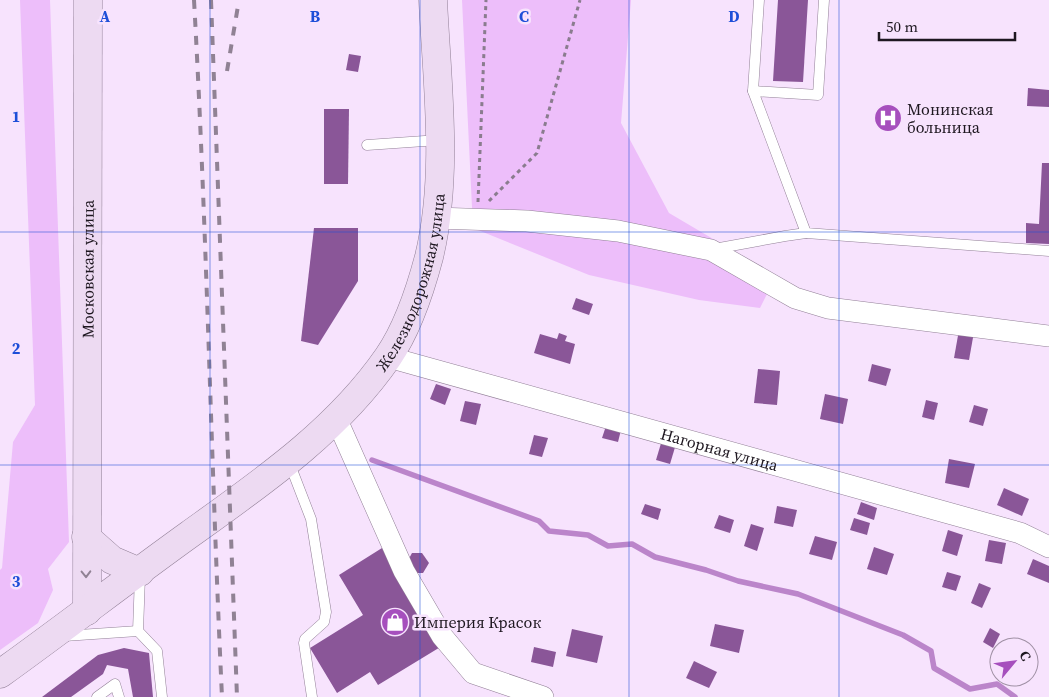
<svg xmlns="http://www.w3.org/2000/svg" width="1049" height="697" font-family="'Source Serif 4',serif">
<rect width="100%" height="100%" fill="#f7e3fd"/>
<g fill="#edbefa">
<path d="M20,0H50L69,542L48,569L53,590L38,623L0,650V570L2,568L13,442L35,405Z"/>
<path d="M462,0H631L621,123L669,213L776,276L760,308L699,300L589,275L473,228Z"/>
</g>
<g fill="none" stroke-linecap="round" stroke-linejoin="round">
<path stroke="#bb85ca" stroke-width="5.5" d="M372,460L539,521L549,531L588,535L608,546L632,544L655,557L706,570L738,581L798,594L903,635L931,651L934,668L970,689L997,684L1015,697"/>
</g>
<g fill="#8a5698">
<path d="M778,0H808L803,82L773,81Z"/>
<path d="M349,54L361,56L358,72L346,70Z"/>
<path d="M1028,88L1049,90V107L1027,106Z"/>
<path d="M324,109H349L348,184H324Z"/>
<path d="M1042,163H1049V244L1026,243V223L1039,224Z"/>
<path d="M314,228H358V281L318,345L301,341Z"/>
<path d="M576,298L593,304L589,315L572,309Z"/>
<path d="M959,330L974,332L969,360L954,358Z"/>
<path d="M559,333L567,336L565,341L575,344L570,364L534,353L540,334L557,339Z"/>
<path d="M872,364L891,369L886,386L868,381Z"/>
<path d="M758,369L780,371L777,405L754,403Z"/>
<path d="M436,384L451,389L445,405L430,399Z"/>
<path d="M825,394L848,399L843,424L820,419Z"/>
<path d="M926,400L938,403L934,420L922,417Z"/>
<path d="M465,401L481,404L476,425L460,421Z"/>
<path d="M974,405L988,409L983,426L969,422Z"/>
<path d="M606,426L621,430L618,442L602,438Z"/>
<path d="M534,435L548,438L542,457L529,454Z"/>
<path d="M662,440L676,444L670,464L656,460Z"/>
<path d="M949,459L975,464L969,488L945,483Z"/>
<path d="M1004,488L1029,499L1022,516L997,505Z"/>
<path d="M861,502L877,508L874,520L857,514Z"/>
<path d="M645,504L661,509L658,520L641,514Z"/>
<path d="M777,506L797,510L793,527L774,523Z"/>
<path d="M719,515L734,520L730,533L714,528Z"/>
<path d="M854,518L870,523L867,535L850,530Z"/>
<path d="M751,524L764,528L757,551L744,546Z"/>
<path d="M948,530L963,535L957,556L942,551Z"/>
<path d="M815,536L837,542L832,560L809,554Z"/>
<path d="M989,540L1006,543L1002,564L985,561Z"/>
<path d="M874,547L894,554L887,575L867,569Z"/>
<path d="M382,548L442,646L378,685L370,672L337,693L310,648L363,615L339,575Z"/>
<path d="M412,553H422L429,563L423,573H412L406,564Z"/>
<path d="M1033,559L1049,566V583L1027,574Z"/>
<path d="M947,572L961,576L956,591L942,587Z"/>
<path d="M979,583L991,588L982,608L971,603Z"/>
<path d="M715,624L744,630L739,653L710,646Z"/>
<path d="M990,628L1000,634L993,648L983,642Z"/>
<path d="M572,629L603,636L597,663L566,656Z"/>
<path d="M534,647L556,652L553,667L531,662Z"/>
<path d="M124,648L149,653L153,697H133L128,669L107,665L103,674L71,697H42L98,655Z"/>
<path d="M694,661L717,672L709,688L686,678Z"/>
</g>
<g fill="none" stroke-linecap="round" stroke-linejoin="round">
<g stroke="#928097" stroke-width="11">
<g id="lane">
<path d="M759,0L753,91L806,233L1049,251"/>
<path d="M753,91L818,95L824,0"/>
<path d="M367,145L439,140"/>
<path d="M714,249L785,236L806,233"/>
<path d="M289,462L311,519L326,612L324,622L305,639L304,643L312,697"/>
<path d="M140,576L138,631L157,651L162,697"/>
<path d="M64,636L138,631"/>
<path d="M97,697L115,684L119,697"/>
</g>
</g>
<g stroke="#928097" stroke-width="22">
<g id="street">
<path d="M436,218L527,221L618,231L711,250L795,298L828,308L1049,336"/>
<path id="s1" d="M388,357L1020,533L1049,547"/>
<path d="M336,418L404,571L442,636L473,673L543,697"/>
</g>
</g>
<g stroke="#928097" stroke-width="29">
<g id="secondary">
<path d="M86,537L112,560L140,572"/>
<path id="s2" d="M87,611L88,0"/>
<path id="s3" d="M0,674C64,628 126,580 190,534C261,483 337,431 388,357C408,328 420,291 429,257C449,174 437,84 433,0"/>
</g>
</g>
<g stroke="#8a7c8e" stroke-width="3" stroke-dasharray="4 4" stroke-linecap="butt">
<path d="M489,201L537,153L580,0"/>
<path d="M478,202L486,0"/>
</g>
<use href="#lane" stroke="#fff" stroke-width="10"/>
<use href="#street" stroke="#fff" stroke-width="21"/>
<use href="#secondary" stroke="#eddaf2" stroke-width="28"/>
<g stroke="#908294" stroke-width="4" stroke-dasharray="9 9" stroke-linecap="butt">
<path d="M194,0C207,232 211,465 222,697"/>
<path d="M211,0L237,697"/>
<path d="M227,71L239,0"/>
</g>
</g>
<defs><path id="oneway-chevron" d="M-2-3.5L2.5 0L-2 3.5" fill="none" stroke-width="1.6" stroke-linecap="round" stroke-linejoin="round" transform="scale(1.25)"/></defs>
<use stroke="#908294" href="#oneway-chevron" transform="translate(86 574) rotate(89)"/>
<path fill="none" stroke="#1d4ed8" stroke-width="1" stroke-opacity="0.55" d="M210,0V697M420,0V697M629,0V697M839,0V697M0,232H1049M0,465H1049"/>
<defs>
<g id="hospital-disc" transform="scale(1.4375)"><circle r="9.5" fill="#a64fbd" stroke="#f7e3fd"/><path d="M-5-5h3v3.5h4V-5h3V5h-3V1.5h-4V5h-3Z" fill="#fff"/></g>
<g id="shop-disc" transform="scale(1.4375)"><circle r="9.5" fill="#a64fbd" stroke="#f7e3fd"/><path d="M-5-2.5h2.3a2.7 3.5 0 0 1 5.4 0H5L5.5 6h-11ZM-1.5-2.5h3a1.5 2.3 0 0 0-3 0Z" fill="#fff"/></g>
</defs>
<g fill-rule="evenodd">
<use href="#hospital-disc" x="888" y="118"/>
<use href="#shop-disc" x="395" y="622"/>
</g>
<g text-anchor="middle" stroke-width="5" stroke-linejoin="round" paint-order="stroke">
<g font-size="16" fill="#1e1720" stroke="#f7e3fd" text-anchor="start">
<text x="907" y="115">Монинская<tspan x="907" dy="18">больница</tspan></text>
<text x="414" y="628">Империя Красок</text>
</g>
<g font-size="16" fill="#1e1720" stroke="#f7e3fd">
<text dy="6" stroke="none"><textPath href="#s2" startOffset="342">Московская улица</textPath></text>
<text dy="6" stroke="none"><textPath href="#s3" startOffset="582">Железнодорожная улица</textPath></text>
<text dy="6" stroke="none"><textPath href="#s1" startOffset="344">Нагорная улица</textPath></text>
</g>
</g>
<g font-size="16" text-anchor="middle" font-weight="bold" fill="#1d4ed8" stroke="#f7e3fd" stroke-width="5" stroke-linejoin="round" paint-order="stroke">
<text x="105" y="22">A</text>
<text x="315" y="22">B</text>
<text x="524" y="22">C</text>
<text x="734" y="22">D</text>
<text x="16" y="122">1</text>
<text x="16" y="354">2</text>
<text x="16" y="587">3</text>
</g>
<g transform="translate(1014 662) rotate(61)"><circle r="24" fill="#f7e3fd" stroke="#a091a5"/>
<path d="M0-4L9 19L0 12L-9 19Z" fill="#a64fbd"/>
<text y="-8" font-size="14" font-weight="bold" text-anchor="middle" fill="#1e1720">С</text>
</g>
<path d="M879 32v8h136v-8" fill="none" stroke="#1e1720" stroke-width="2.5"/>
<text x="886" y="32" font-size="15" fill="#1e1720" stroke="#f7e3fd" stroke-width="4" paint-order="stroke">50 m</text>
</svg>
